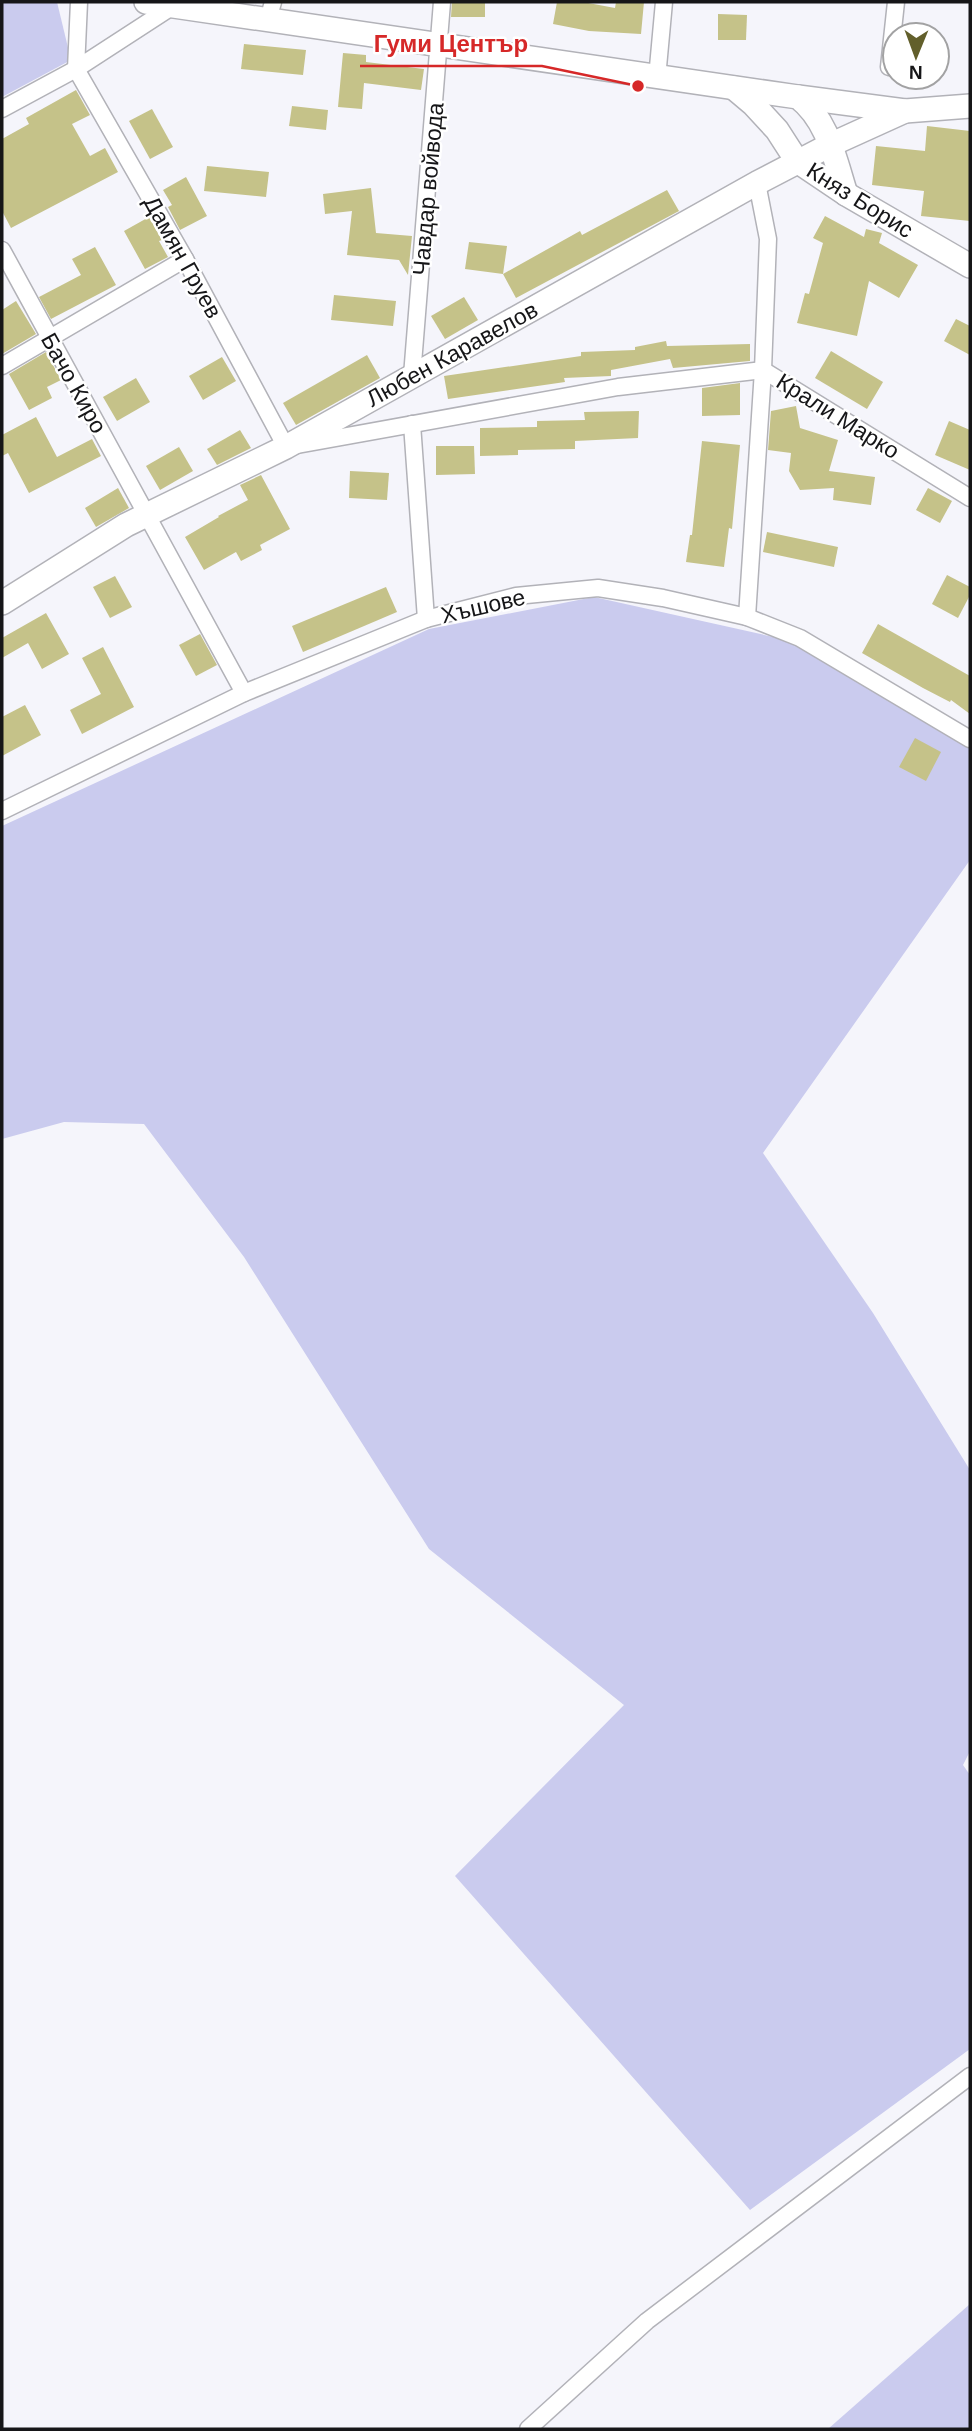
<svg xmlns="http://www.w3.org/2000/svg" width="972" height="2431" font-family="Helvetica,sans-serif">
<rect width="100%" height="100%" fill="#f5f5fb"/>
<g fill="#cacbee">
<path d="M2,2H57L71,60L2,97Z"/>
<path d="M594,597L796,642L970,745V860L763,1153L873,1313L970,1470V1751L963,1765L970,1775V2049L750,2210L455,1876L624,1705L429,1549L244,1257L144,1124L64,1122L2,1139V826L429,629Z"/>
<path d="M970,2304V2429H828Z"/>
</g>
<g fill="#c5c289">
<path d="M452,2H485V17H451Z"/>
<path d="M557,2H583L615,8L616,2H644L641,34L589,31L553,24Z"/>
<path d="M718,14L747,15L746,40H718Z"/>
<path d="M244,44L306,50L303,75L241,69Z"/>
<path d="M343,53L366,55V62L424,69L421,90L364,83L362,109L338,107Z"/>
<path d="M76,90L90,115L72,124L90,156L105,148L118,172L11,228L2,211V139L29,124L26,118Z"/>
<path d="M292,106L328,110L326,130L289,126Z"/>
<path d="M152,109L173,147L150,159L129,121Z"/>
<path d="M927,126L970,131V221L921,216L924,191L872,185L876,146L925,151Z"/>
<path d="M207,166L269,172L266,197L204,191Z"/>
<path d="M186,177L207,216L180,230L168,207L172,205L163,190Z"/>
<path d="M371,188L376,233L412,236L408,275L399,260L347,255L352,211L325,214L323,194Z"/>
<path d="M667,190L679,211L516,298L503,274L580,231L582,235Z"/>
<path d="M825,216L864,237L866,229L882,233L879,243L918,265L899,298L869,281L857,336L797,323L805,293L809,294L823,243L813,238Z"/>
<path d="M149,217L162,240L159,241L168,257L145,269L124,231Z"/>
<path d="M469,242L507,246L503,274L465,269Z"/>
<path d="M95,247L116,285L51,319L39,297L81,275L72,259Z"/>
<path d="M334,295L396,301L393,326L331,320Z"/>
<path d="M464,297L478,320L445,339L431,316Z"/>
<path d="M16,301L36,334L2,354V310Z"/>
<path d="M956,319L970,326V355L944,341Z"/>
<path d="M666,341L667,346L750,344V361L673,368L670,359L611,370V376L564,378L565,382L448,399L444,376L581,356V352L635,350V347Z"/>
<path d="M831,351L883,382L867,409L815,378Z"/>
<path d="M46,352L61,380L47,387L52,398L29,410L9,374Z"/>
<path d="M367,355L380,378L296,425L283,403Z"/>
<path d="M222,357L236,381L203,400L189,376Z"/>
<path d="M136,378L150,402L117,421L103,397Z"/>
<path d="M740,383V415L702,416V388Z"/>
<path d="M796,406L800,428L838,440L829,471L875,477L871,505L833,500L834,488L800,490L789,471L791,453L768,450L771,411Z"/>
<path d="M639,411L638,438L575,441V449L518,450V455L480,456V428L537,427V421L585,420L584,412Z"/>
<path d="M36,417L57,457L92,439L101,456L29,493L8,453L2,456V435Z"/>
<path d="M949,421L970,430V470L935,455Z"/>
<path d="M240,430L251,448L217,465L207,449Z"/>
<path d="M702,441L740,445L732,529L729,528L724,567L686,562L690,535H692Z"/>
<path d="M436,446H474L475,474L436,475Z"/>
<path d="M179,447L193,471L160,490L146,466Z"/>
<path d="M350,471L389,473L387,500L349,498Z"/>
<path d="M261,475L290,529L260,545L262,550L241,561L236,552L204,570L185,537L219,517L218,516L248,500L240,485Z"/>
<path d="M118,488L129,508L96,527L85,508Z"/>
<path d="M928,488L952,501L940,523L916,510Z"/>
<path d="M767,532L838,547L834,567L763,552Z"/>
<path d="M947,575L970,587V595L958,618L932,604Z"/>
<path d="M115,576L132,607L110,618L93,587Z"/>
<path d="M386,587L397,612L303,652L292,626Z"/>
<path d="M46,613L69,654L42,669L28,643L2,658V638Z"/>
<path d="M878,624L970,676V714L951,700L950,702L923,688L862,653Z"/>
<path d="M200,634L217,665L196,676L179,645Z"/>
<path d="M103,647L134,707L82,734L70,710L101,694L82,658Z"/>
<path d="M25,705L41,735L2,756V717Z"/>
<path d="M915,738L941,752L926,781L899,767Z"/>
</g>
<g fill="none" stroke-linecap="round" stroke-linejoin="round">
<g stroke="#b2b2b8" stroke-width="19">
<g id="street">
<path d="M79,2L76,69L173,6"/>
<path d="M268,20L273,2"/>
<path d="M889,67L896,2"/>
<path d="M657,78L664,2"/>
<path d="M2,109L76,69L185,259L286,447L618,387L763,370L970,498"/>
<path d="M2,250L244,693"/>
<path d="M2,366L185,259"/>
<path d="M412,376L442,2"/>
<path d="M412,424L426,619"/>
<path d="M747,617L763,370L768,239L757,183"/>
<path d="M2,811L244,693L426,619L516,596L598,588L663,598L747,617L800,638L970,739"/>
<path d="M528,2429L647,2321L970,2076"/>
</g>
</g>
<g stroke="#b2b2b8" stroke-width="26">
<g id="secondary">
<path d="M146,2L798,97C828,120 835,160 846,194"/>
<path d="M734,88L753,104L777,130L797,161L846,194L970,266"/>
<path d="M798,97L905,111L970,106"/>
<path d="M2,603L126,525L286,447L757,183L830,145L905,111"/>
</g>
</g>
<use href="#street" stroke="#fff" stroke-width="16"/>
<use href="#secondary" stroke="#fff" stroke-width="23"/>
</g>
<g text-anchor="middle" stroke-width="5" stroke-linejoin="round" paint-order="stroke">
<g font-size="23" fill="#161618" stroke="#fff">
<text transform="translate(428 189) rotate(-85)" y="8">Чавдар войвода</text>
<text transform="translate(860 200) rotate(32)" y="8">Княз Борис</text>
<text transform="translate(183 257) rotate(61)" y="8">Дамян Груев</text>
<text transform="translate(452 354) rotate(-29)" y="8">Любен Каравелов</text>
<text transform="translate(74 383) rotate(61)" y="8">Бачо Киро</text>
<text transform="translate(838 416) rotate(32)" y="8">Крали Марко</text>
<text transform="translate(483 606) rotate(-13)" y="8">Хъшове</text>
</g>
</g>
<path fill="none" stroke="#d62828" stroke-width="2.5" d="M638 86L542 66H360"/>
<circle fill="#d62828" stroke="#fff" stroke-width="2.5" cx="638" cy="86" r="7"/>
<g font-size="24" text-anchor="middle" font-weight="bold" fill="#d62828" stroke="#fff" stroke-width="5" stroke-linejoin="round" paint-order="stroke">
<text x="451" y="52">Гуми Център</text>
</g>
<rect width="972" height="2431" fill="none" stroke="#161618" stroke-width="7"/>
<g transform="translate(916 56) rotate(181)"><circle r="33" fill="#ffffff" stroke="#a2a2a3" stroke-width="2"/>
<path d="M0-5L12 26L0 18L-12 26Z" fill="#625f2b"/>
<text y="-10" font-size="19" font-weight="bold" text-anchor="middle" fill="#161618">N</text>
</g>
</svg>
